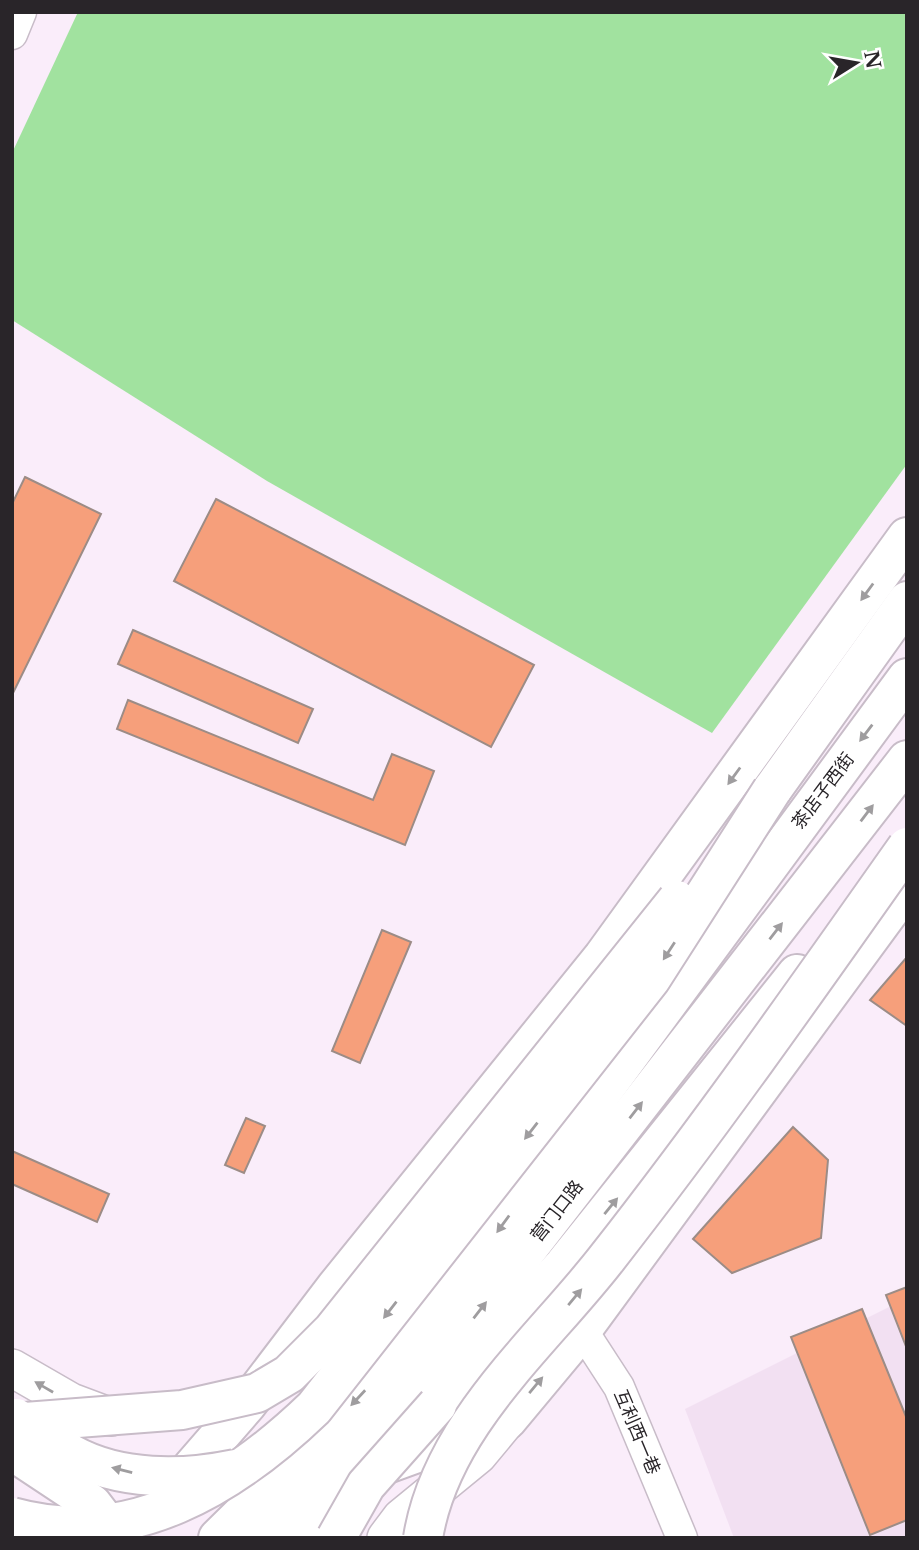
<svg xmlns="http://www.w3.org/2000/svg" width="919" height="1550" font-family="'Libre Baskerville','Noto Sans SC',serif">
<rect width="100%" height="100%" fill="#faedfa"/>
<path fill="#f2e0f2" d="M907,1298V1538H734L685,1409Z"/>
<path fill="#a1e29f" d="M78,12H907V464L712,733L267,481L12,320V153Z"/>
<g fill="#f69f7b" stroke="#9c8c86" stroke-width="2">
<path d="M25,477L101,514L12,695V504Z"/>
<path d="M216,499L534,665L491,747L174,581Z"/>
<path d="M133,630L313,709L298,743L118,664Z"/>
<path d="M128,700L373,800L392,754L434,771L405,845L117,729Z"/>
<path d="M382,930L411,942L360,1063L332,1051Z"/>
<path d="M907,957V1026L870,1000Z"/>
<path d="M246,1118L265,1126L244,1173L225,1165Z"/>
<path d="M793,1127L828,1160L821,1238L732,1273L693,1239Z"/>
<path d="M12,1151L109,1194L97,1222L12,1184Z"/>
<path d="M907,1287V1349L886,1295Z"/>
<path d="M862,1309L907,1419V1520L870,1535L791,1337Z"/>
</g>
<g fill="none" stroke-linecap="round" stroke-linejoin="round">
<g stroke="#c8bcc8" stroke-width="33">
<g id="minor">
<path d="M12,34L21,12"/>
<path d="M582,1330L619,1387L682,1538"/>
</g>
</g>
<g stroke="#c8bcc8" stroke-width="40">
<g id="tertiary">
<path d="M12,1368L71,1402L111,1417"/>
<path d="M386,1538L401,1518L478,1455L507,1420"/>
</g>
</g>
<g stroke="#c8bcc8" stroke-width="42">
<g id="secondary">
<path d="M169,1494L247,1404L336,1287L603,957L907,537"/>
<path d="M300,1538L365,1472L507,1420L582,1330L907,887"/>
</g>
</g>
<g stroke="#c8bcc8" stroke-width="42">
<g id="trunk">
<path d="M772,790L907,601"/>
<path d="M437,1405L564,1265L797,974"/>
<path d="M218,1538L327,1431L446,1304L907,678"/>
<path d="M265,1538L313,1492L464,1331L907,760"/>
</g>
</g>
<use href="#minor" stroke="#fff" stroke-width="30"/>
<use href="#tertiary" stroke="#fff" stroke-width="37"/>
<use href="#secondary" stroke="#fff" stroke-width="38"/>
<use href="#trunk" stroke="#fff" stroke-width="38"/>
<g stroke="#c8bcc8" stroke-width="42" stroke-linecap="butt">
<g id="trunk-bridge">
<path d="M16,1418C34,1430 52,1443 71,1454C120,1481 182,1480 235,1469"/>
<path d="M12,1423L182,1410L257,1393L289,1374L332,1331L677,900"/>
<path d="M12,1451L92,1504L118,1538"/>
<path d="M12,1517C131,1550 234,1485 314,1408L651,979L772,790"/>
<path d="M336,1538L366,1485L437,1405"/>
<path d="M423,1538C441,1425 541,1343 607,1258C712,1124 809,986 907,847"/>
</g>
</g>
<use href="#trunk-bridge" stroke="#fff" stroke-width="38"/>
</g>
<defs><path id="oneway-solid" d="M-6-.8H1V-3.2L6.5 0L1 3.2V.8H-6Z" transform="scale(1.75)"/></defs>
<g fill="#9f9d9f">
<use href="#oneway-solid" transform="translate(867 592) rotate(126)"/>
<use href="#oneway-solid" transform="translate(866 733) rotate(127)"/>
<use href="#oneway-solid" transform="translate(734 776) rotate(126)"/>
<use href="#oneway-solid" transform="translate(867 813) rotate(-53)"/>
<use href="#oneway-solid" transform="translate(776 931) rotate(-52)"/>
<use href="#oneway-solid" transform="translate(669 951) rotate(123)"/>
<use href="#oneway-solid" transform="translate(636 1110) rotate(-52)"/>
<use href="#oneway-solid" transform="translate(531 1131) rotate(128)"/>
<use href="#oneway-solid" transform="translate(611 1206) rotate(-51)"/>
<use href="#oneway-solid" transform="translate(503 1224) rotate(126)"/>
<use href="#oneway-solid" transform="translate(575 1297) rotate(-50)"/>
<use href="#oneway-solid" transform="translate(390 1310) rotate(128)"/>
<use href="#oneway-solid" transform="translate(480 1310) rotate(-52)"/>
<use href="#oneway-solid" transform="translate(536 1385) rotate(-50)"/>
<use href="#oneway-solid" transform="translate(44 1387) rotate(-150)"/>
<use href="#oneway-solid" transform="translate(358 1398) rotate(133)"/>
<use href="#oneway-solid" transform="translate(122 1470) rotate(-166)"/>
</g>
<g text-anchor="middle" stroke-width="6" stroke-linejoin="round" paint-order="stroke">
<g font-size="18" fill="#292529" stroke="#fff">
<text transform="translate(823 791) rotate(-53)" y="6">茶店子西街</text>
<text transform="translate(557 1211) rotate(-52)" y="6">营门口路</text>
<text transform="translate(637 1432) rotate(67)" y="6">互利西一巷</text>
</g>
</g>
<rect width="919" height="1550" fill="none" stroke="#292529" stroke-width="28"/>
<g transform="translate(856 63) rotate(79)" stroke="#ffffff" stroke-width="5" paint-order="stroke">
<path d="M0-5L12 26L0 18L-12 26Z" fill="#292529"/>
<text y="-10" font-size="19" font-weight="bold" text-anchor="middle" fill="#292529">N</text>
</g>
</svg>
